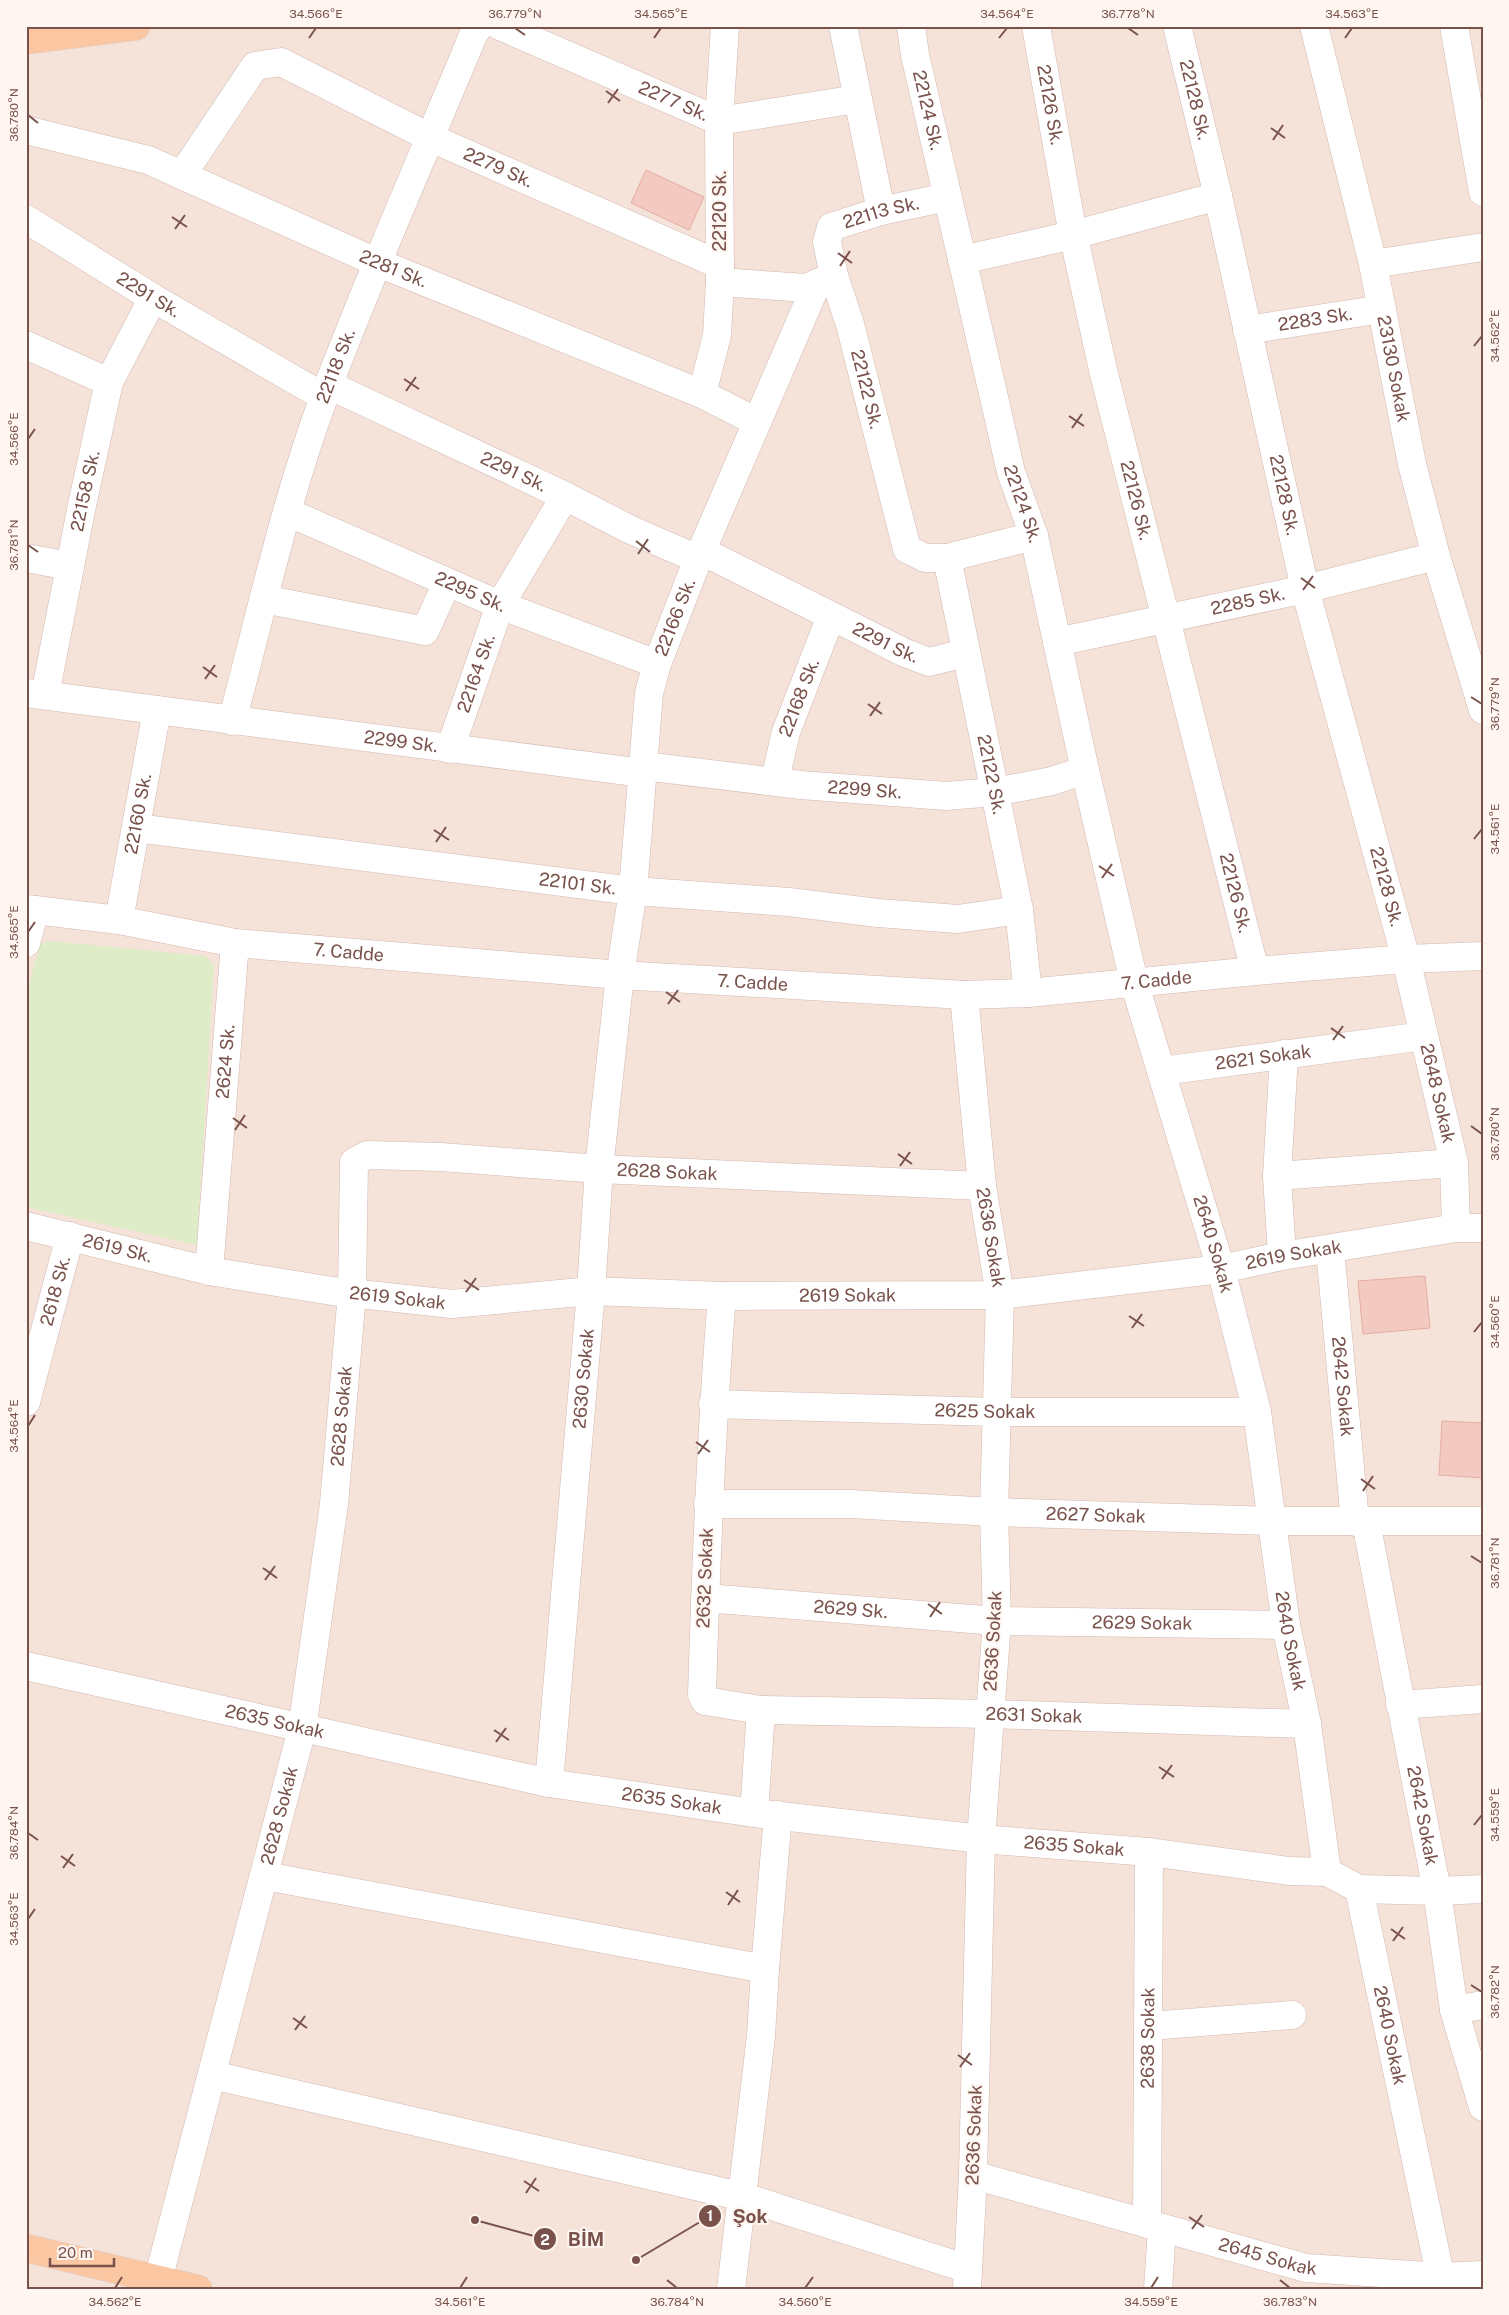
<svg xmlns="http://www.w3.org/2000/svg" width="1509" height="2315" font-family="'Public Sans',sans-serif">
<rect width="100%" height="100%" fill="#fdf1ea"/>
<rect fill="#f5e2d8" x="26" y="26" width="1457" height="2263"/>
<path fill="#deecc7" d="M51,941L205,956L214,965L197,1245L26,1207V996L40,944Z"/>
<g fill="#f3cac1" stroke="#e6ada1">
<path d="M646,170L704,197L689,230L631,203Z"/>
<path d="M1425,1276L1430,1328L1363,1334L1358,1281Z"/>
<path d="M1442,1421L1483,1423V1478L1439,1475Z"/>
</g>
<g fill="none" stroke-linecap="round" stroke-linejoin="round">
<g stroke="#d2b9b1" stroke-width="29">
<g id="minor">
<path id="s1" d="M500,26L719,121L857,99"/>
<path d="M843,26L881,211"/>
<path id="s2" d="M911,26L915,55L998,415L1011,472L1034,536L1085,770L1134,982L1221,1269L1257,1412L1286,1625L1307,1724L1327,1872L1359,1889L1443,2289"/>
<path id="s3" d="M1036,26L1071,224L1103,370L1255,971"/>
<path id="s4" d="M1177,26L1218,196L1305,589L1406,959L1454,1163L1456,1228"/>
<path id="s5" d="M1314,26L1373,264L1412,464L1436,556L1483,710"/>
<path d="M1454,26L1483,192"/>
<path id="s6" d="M26,130L148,160L376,262L702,394L757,422"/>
<path id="s7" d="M182,175L255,66L281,62L431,138L720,265"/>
<path id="s8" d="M26,219L153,298L324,397"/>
<path d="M962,260L1073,235L1218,196"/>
<path d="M1373,264L1483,247"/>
<path id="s9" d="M834,276L850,324L907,549L925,558H947L1034,536"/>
<path id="s10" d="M720,282L806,288L834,276L827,242L831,227L881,211L947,197"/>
<path id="s11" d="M1247,330L1382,309"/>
<path d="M26,345L109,382"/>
<path id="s12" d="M329,385L565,496L631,530L698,559"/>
<path d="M702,394L717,335L720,282L719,121L725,26"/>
<path id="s13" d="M287,512L500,605L657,664"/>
<path id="s14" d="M702,551L903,652L929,662L965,653"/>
<path d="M26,558L70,566"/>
<path id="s15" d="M947,558L1019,910L1028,993"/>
<path d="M264,599L425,631L447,583"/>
<path id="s16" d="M1057,642L1305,589L1436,556"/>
<path id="s17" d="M26,693L643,773"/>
<path id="s18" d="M45,695L81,510L109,382L153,298"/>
<path id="s19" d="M232,721C261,613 285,502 324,397C370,274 424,154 474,33L480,26"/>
<path id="s20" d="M450,749L500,605L565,496"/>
<path id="s21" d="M644,766L801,785L946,796L995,792L1052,781L1085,770"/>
<path id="s22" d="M775,780L786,732L831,616"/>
<path id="s23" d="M136,828L633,891L789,902L878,913L958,919L1019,910"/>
<path id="s24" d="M26,909L119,920L235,943L620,975L964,995L1028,993L1255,971L1406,959L1483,956"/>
<path id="s25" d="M119,920L157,710"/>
<path d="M26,943L35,910"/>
<path id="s26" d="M964,995L982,1186L1000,1295L994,1512L997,1621L981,1839L973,2175L967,2289"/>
<path id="s27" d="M1162,1071L1424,1036"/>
<path d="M1277,1176L1454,1163"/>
<path id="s28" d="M26,1226L209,1271L332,1291L452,1304L591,1291L722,1296L1000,1295L1221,1269L1282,1256L1456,1228H1483"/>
<path id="s29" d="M1330,1249L1355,1522"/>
<path d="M1282,1256L1277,1176L1284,1054"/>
<path id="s30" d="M209,1271L235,943"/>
<path id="s31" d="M722,1296C711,1429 706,1562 702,1695L705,1701L761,1710L990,1714L1307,1724"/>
<path id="s32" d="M26,1402L70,1236"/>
<path id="s33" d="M713,1404L996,1412H1257"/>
<path id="s34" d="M708,1504H850L994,1512L1272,1521H1483"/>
<path id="s35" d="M1366,1522L1437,1891L1454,2010L1483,2107"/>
<path id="s36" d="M705,1598L997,1621L1286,1625"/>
<path id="s37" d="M26,1666L549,1783L754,1813L981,1839L1149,1852L1289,1871L1327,1872"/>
<path d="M1400,1705L1483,1699"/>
<path id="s38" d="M549,1783L591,1291L599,1169L620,975L633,891L649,693L657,664L698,559L817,283"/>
<path d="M754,1813L761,1710"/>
<path d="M265,1876L765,1969"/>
<path d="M1359,1889L1437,1891L1483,1889"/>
<path d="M1454,2010L1483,2005"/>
<path d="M1149,2026L1292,2015"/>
<path d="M212,2075L744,2197L968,2269"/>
<path id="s39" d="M973,2175L1306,2268L1442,2277L1483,2275"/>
<path id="s40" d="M1147,2224L1149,1852"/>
<path id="s41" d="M158,2280L302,1729L334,1504L352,1293L354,1162L367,1155L441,1157L599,1169L982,1186"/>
<path d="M731,2289L761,2036L765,1969L778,1815"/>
<path d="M1158,2289L1162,2228"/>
</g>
</g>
<g stroke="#d9cfcd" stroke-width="29">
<g id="major">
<path d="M26,40L136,26"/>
<path d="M26,2248L198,2289"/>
</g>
</g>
<use href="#minor" stroke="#fff" stroke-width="28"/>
<use href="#major" stroke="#fbc7a3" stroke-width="28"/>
</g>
<path fill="none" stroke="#79524c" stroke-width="2" d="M515,28L525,35M1128,28L1138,35M309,38L316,28M654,38L661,28M999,38L1007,28M1345,38L1352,28M606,91L620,101M608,103L618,89M28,115L38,123M1271,128L1285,138M1273,140L1283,125M172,217L187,227M175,229L185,215M838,253L852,263M840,266L850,251M1474,346L1482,336M404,379L419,389M406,391L416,377M1069,416L1084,426M1072,428L1082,414M28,439L35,429M636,541L650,552M28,545L38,552M638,554L648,539M1301,578L1315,588M1303,590L1313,576M203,667L217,677M205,679L215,665M1471,697L1482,704M868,704L882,714M870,716L880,702M434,830L449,840M1474,839L1482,829M436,842L446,827M1099,866L1114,876M1102,878L1112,864M28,932L35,922M666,992L680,1002M668,1004L678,990M1331,1028L1345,1038M1333,1040L1343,1026M233,1118L247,1128M1471,1126L1482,1134M235,1130L245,1115M898,1154L912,1164M900,1166L910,1152M464,1280L479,1290M466,1292L476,1278M1129,1316L1144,1326M1132,1328L1142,1314M1474,1332L1482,1322M28,1426L35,1415M696,1442L710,1452M698,1454L708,1440M1361,1479L1375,1489M1363,1491L1373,1476M1471,1556L1482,1563M263,1568L277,1578M265,1580L275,1566M928,1604L942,1614M930,1617L940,1602M494,1730L509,1740M496,1742L506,1728M1159,1767L1174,1777M1162,1779L1172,1765M1474,1825L1482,1815M28,1833L38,1840M61,1856L75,1866M63,1868L73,1854M726,1892L740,1902M728,1905L738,1890M28,1919L35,1909M1391,1929L1405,1939M1393,1941L1403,1927M1471,1985L1482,1992M293,2018L307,2028M295,2030L305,2016M958,2055L972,2065M960,2067L970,2053M524,2181L539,2191M526,2193L536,2178M1189,2217L1204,2227M1192,2229L1202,2215M667,2280L677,2288M1280,2280L1290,2288M115,2288L122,2277M460,2288L467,2277M805,2288L813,2277M1151,2288L1158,2277"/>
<g text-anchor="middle" stroke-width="4" stroke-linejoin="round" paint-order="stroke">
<g font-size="18" fill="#79524c" stroke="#fff6f1">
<text dy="6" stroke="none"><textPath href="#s4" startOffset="76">22128 Sk.</textPath></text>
<text dy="6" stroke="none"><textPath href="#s1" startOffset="189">2277 Sk.</textPath></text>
<text dy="6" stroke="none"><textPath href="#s3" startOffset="80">22126 Sk.</textPath></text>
<text dy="6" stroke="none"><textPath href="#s2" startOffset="86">22124 Sk.</textPath></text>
<text dy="6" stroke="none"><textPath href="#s7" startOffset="399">2279 Sk.</textPath></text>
<text transform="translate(720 211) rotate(-90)" y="6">22120 Sk.</text>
<text dy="6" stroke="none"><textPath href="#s10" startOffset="219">22113 Sk.</textPath></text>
<text dy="6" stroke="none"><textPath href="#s6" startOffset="394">2281 Sk.</textPath></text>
<text dy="6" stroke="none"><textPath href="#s8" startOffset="144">2291 Sk.</textPath></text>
<text dy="6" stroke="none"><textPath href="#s11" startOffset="69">2283 Sk.</textPath></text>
<text dy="6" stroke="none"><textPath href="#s19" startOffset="370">22118 Sk.</textPath></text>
<text dy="6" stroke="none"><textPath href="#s5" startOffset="352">23130 Sokak</textPath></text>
<text dy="6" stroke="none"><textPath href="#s9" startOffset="118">22122 Sk.</textPath></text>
<text dy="6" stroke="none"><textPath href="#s12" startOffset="204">2291 Sk.</textPath></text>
<text dy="6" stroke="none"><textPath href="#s18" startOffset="208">22158 Sk.</textPath></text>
<text dy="6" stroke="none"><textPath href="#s4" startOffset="481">22128 Sk.</textPath></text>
<text dy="6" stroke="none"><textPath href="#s3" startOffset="485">22126 Sk.</textPath></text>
<text dy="6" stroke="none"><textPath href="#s2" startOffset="491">22124 Sk.</textPath></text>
<text dy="6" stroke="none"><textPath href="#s13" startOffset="200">2295 Sk.</textPath></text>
<text dy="6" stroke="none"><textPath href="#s16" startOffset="195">2285 Sk.</textPath></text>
<text dy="6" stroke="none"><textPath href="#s38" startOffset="1175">22166 Sk.</textPath></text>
<text dy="6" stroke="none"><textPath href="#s14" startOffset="205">2291 Sk.</textPath></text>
<text dy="6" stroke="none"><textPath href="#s20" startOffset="80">22164 Sk.</textPath></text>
<text dy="6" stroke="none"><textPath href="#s22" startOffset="86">22168 Sk.</textPath></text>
<text dy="6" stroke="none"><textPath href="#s17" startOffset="378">2299 Sk.</textPath></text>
<text dy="6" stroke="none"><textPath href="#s15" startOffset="221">22122 Sk.</textPath></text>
<text dy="6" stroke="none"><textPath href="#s21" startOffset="222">2299 Sk.</textPath></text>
<text dy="6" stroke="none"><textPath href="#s25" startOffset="108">22160 Sk.</textPath></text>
<text dy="6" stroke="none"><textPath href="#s23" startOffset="445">22101 Sk.</textPath></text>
<text dy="6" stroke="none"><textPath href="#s4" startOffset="886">22128 Sk.</textPath></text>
<text dy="6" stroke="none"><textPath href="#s3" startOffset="890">22126 Sk.</textPath></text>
<text dy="6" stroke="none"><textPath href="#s24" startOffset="326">7. Cadde</textPath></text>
<text dy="6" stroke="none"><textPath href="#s24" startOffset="1136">7. Cadde</textPath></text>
<text dy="6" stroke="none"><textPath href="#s24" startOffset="731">7. Cadde</textPath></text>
<text dy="6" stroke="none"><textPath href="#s27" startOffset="102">2621 Sokak</textPath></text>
<text dy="6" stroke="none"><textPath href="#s30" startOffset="210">2624 Sk.</textPath></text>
<text dy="6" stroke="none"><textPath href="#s4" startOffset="1099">2648 Sokak</textPath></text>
<text dy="6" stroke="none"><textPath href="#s41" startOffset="1455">2628 Sokak</textPath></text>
<text dy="6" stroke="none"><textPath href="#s26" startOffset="244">2636 Sokak</textPath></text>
<text dy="6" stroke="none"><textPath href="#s2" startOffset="1256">2640 Sokak</textPath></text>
<text dy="6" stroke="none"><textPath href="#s28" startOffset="94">2619 Sk.</textPath></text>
<text dy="6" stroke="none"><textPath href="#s28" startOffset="1279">2619 Sokak</textPath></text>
<text dy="6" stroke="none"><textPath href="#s32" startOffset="115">2618 Sk.</textPath></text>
<text dy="6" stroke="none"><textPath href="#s28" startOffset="830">2619 Sokak</textPath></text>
<text dy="6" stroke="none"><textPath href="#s28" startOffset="379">2619 Sokak</textPath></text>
<text dy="6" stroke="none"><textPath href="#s38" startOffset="406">2630 Sokak</textPath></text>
<text dy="6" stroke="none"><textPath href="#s29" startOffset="138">2642 Sokak</textPath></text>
<text dy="6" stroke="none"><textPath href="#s33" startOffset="272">2625 Sokak</textPath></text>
<text dy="6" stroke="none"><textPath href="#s41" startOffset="885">2628 Sokak</textPath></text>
<text dy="6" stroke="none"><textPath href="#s34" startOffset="388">2627 Sokak</textPath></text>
<text transform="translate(705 1578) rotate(-88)" y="6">2632 Sokak</text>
<text dy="6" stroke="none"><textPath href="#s36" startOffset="146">2629 Sk.</textPath></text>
<text dy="6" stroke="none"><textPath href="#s36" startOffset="438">2629 Sokak</textPath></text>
<text transform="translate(993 1641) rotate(-87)" y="6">2636 Sokak</text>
<text dy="6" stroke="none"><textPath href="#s2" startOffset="1661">2640 Sokak</textPath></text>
<text dy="6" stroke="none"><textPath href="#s31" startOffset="736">2631 Sokak</textPath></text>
<text dy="6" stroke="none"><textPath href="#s37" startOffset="255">2635 Sokak</textPath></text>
<text dy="6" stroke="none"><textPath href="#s37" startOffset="660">2635 Sokak</textPath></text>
<text dy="6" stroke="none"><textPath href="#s35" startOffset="299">2642 Sokak</textPath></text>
<text dy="6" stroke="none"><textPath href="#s41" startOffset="480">2628 Sokak</textPath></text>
<text dy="6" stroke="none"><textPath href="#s37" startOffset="1065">2635 Sokak</textPath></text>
<text dy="6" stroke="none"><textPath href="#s2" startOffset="2081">2640 Sokak</textPath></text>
<text dy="6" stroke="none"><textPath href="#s40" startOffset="186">2638 Sokak</textPath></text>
<text transform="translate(974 2135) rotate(-88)" y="6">2636 Sokak</text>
<text dy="6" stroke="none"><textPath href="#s39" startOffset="306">2645 Sokak</textPath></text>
</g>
</g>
<path fill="none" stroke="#79524c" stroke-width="2" d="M636 2260L710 2216M475 2220L545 2239"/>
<g fill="#79524c" stroke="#fff6f1" stroke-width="2">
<circle cx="636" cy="2260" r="5"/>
<circle cx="475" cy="2220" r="5"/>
<circle cx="710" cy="2216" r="12"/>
<circle cx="545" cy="2239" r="12"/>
</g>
<g font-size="15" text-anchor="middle" font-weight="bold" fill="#fff">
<text x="710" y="2221">1</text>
<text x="545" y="2245">2</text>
</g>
<g font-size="19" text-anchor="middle" font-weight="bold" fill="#79524c" stroke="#fff6f1" stroke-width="4" stroke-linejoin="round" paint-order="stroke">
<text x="750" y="2223">Şok</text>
<text x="586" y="2246">BİM</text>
</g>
<rect width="1509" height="2315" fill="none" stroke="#fff6f1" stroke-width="55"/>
<path d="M50 2258v8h64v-8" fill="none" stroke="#79524c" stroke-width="2.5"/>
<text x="58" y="2258" font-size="15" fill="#79524c" stroke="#fff6f1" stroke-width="4" paint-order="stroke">20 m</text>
<rect x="28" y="28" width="1454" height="2260" fill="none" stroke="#79524c" stroke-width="2"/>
<g font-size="12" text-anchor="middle" fill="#79524c">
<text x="316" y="18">34.566°E</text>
<text x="515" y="18">36.779°N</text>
<text x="661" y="18">34.565°E</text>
<text x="1007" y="18">34.564°E</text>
<text x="1128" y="18">36.778°N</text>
<text x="1352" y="18">34.563°E</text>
<text transform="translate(14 115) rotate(-90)" y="4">36.780°N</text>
<text transform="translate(1495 336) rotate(-90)" y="4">34.562°E</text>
<text transform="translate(14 439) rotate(-90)" y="4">34.566°E</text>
<text transform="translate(14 545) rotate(-90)" y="4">36.781°N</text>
<text transform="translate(1495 704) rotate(-90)" y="4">36.779°N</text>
<text transform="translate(1495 829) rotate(-90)" y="4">34.561°E</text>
<text transform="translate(14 932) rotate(-90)" y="4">34.565°E</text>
<text transform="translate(1495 1134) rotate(-90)" y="4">36.780°N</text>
<text transform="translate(1495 1322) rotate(-90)" y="4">34.560°E</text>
<text transform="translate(14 1426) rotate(-90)" y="4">34.564°E</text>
<text transform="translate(1495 1563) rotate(-90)" y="4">36.781°N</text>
<text transform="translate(1495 1815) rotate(-90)" y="4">34.559°E</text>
<text transform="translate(14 1833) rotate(-90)" y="4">36.784°N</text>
<text transform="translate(14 1919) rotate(-90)" y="4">34.563°E</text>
<text transform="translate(1495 1992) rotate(-90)" y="4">36.782°N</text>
<text x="115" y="2306">34.562°E</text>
<text x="460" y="2306">34.561°E</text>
<text x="677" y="2306">36.784°N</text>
<text x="805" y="2306">34.560°E</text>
<text x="1151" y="2306">34.559°E</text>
<text x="1290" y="2306">36.783°N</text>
</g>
</svg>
